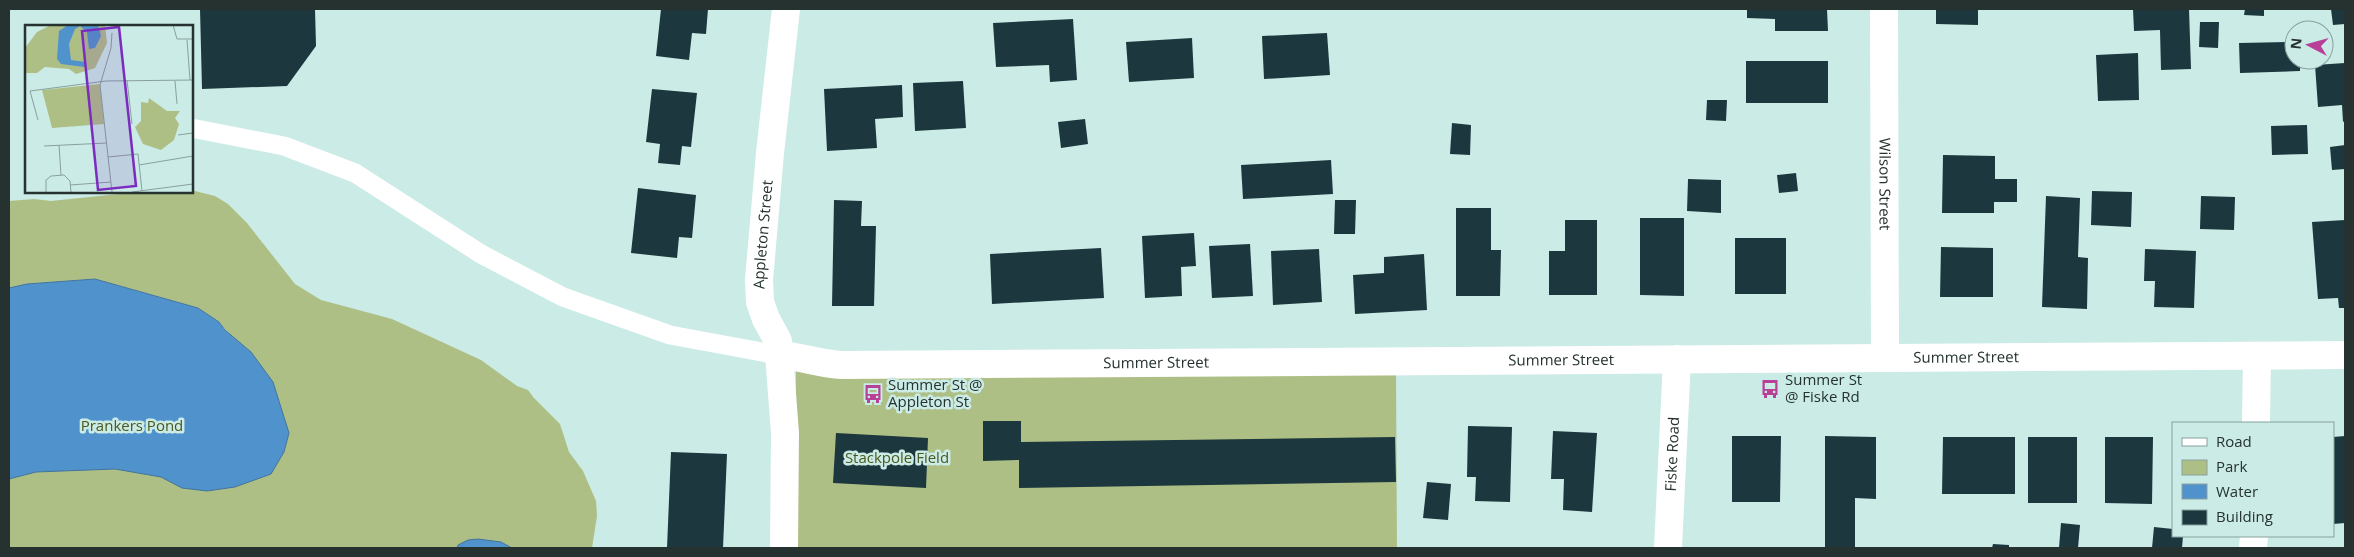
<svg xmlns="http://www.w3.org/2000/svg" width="2354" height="557" font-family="'Open Sans',sans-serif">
<rect width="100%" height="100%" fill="#cbebe6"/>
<g fill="#aebf86">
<path d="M191,190L215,196L228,204L247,223L295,284L321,300L392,319L481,360L517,386L528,390L534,398L560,424L569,452L583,471L596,501L597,516L592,548H9V302L232,337L219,322L198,308L95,279L27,284L9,288V201L34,199L51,201L128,193Z"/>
<path d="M796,366L1396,373L1397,548H795Z"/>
</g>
<g fill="#5092cb" stroke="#43759c">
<path d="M95,279L198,308L219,322L225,330L251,352L273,382L289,433L284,452L271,474L235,487L207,491L182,488L161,477L115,469L36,472L9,479V288L27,284Z"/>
<path d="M478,539L501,542L512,548H457L458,545L468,540Z"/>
</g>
<g fill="#1c373d">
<path d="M200,9H315L316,46L287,86L202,89Z"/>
<path d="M661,9H708L706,34L692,33L689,60L656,56Z"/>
<path d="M1747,9H1827L1828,31H1775V19L1747,18Z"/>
<path d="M1936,9H1978V25L1936,24Z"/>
<path d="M2133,9H2189L2191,69L2161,70L2160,30L2134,31Z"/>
<path d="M2245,9H2264V16L2244,15Z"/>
<path d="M2331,9H2345V24L2333,25Z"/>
<path d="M1073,19L1077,80L1050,82L1049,65L996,67L993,23Z"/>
<path d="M2200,22H2219L2218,48L2199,47Z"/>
<path d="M1327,33L1330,75L1264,79L1262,36Z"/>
<path d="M1192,38L1194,78L1129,82L1126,42Z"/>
<path d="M2294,42V60H2300V71L2240,73L2239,43Z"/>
<path d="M2138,53L2139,100L2098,101L2096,55Z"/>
<rect x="1746" y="61" width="82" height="42"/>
<path d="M2345,63V121L2343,122L2342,105L2318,107L2315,65Z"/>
<path d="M963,81L966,128L915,131L913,83Z"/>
<path d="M902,85L903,117L875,119L877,148L827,151L824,89Z"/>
<path d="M652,89L697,93L691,147L682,146L680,165L658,163L660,144L646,142Z"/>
<path d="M1707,100H1727L1726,121L1706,120Z"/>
<path d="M1085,119L1088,144L1061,148L1058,122Z"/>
<path d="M1452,123L1471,125L1470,155L1450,154Z"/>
<path d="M2307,125L2308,154L2272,155L2271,126Z"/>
<path d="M2345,145V169L2332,170L2330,147Z"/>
<path d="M1943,155L1995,156V179H2017V202H1994V213H1942Z"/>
<path d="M1331,160L1333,194L1243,199L1241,165Z"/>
<path d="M1796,173L1798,191L1779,193L1777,175Z"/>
<path d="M1688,179L1721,180V213L1687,211Z"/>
<path d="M638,188L696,195L692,238L679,237L677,258L631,253Z"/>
<path d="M2092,191L2132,192L2131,227L2091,225Z"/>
<path d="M2046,196L2080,198L2078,257L2088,258L2087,309L2042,307Z"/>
<path d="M2201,196L2235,197L2234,230L2200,229Z"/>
<path d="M834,200L862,201L861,226H876L874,306H832Z"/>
<path d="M1335,200H1356L1355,234H1334Z"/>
<path d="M1456,208H1491V250H1501L1500,296H1456Z"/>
<path d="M1640,218H1684V296L1640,295Z"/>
<path d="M1565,220H1597V295H1549V251H1565Z"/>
<path d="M2345,220V308H2339L2338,298L2318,299L2312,222Z"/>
<path d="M1194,233L1196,266L1181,267L1182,296L1145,298L1142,236Z"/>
<rect x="1735" y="238" width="51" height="56"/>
<path d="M1250,244L1253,296L1212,298L1209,246Z"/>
<path d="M1941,247L1993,248V297H1940Z"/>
<path d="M1101,248L1104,298L992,304L990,254Z"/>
<path d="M1319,249L1322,302L1273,305L1271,251Z"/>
<path d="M2145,249L2196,251L2194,308L2154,307L2155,281H2144Z"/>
<path d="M1424,254L1427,310L1355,314L1353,275L1384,273V257Z"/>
<path d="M983,421H1021V442L1395,437L1396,482L1019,488V460L983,461Z"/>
<path d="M1468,426L1512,427L1510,502L1475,501L1476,477H1467Z"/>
<path d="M1553,431L1597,433L1592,512L1563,510L1564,479H1551Z"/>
<path d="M836,433L928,438L926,488L833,483Z"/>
<path d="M1732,436H1781L1780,502H1732Z"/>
<path d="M1825,436L1876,437V499L1855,498V548H1825Z"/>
<path d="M2345,436V523L2333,524V437Z"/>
<path d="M1943,437H2015V494H1942Z"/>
<rect x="2028" y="437" width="49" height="66"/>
<path d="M2105,437H2153L2152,504L2105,503Z"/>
<path d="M671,452L727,454L723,548H667Z"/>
<path d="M1427,482L1451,484L1448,520L1423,518Z"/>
<path d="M2061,523L2080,525L2078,548H2059Z"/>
<path d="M2154,527L2173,529V536H2183L2182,548H2152Z"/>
<path d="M1993,544L2009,545V548H1992Z"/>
</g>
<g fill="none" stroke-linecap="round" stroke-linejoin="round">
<path stroke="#fff" stroke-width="19" d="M191,128L284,146L355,173L481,254L563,297L670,335L778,355"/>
<g stroke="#fff" stroke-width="28">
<path id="s1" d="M1884,9L1885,358"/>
<path id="s2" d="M778,355C800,356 820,364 842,365L2345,355"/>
<path d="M2256,423L2257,356"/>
<path id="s3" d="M784,548L785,433L778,341L766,319L760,302L759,280L770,153L786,9"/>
<path id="s4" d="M1668,548L1677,359"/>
<path d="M2253,548L2254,536"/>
</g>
</g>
<defs>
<g id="bus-bare" transform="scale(1.5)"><path d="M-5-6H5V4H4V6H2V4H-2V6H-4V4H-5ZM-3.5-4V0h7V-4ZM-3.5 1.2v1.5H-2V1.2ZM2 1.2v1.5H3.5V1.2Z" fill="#b84197" stroke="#cbebe6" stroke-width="2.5" paint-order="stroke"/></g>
</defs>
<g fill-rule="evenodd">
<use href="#bus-bare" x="1770" y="389"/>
<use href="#bus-bare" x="873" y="394"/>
</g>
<g text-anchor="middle" stroke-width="5" stroke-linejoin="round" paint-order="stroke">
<g font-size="15" fill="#253230" stroke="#cbebe6">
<text dy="5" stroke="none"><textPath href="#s1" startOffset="175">Wilson Street</textPath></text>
<text dy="5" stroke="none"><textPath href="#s3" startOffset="318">Appleton Street</textPath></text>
<text dy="5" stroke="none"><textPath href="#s2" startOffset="1189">Summer Street</textPath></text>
<text dy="5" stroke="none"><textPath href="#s2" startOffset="784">Summer Street</textPath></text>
<text dy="5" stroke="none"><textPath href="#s2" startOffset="379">Summer Street</textPath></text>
<text dy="5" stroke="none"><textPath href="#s4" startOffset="94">Fiske Road</textPath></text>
</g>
<g font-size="15" fill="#253230" stroke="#cbebe6" text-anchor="start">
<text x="1785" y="385">Summer St<tspan x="1785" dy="17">@ Fiske Rd</tspan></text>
<text x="888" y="390">Summer St @<tspan x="888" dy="17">Appleton St</tspan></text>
</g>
<g font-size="15" fill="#4a581e" stroke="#cbebe6">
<text x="132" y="431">Prankers Pond</text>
<text x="897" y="463">Stackpole Field</text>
</g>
</g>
<g transform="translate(25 25)">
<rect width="168" height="168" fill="#cbebe6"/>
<path d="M26,0H80L82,18L70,43L51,49L44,44L20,42L12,48H0V23L12,7ZM75,59L79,99L27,103L17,65ZM124,73L142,86H155L150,93L154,99L149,115L136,125L118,119L110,102L116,96V77L123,78Z" fill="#aebf86"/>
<path d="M43,0H73L74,3L76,11L70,23L64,24L62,7L55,1L50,4L44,19L46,35L61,37L59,42L36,39L32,34L34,6Z" fill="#5092cb"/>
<path fill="none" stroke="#89a19d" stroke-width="1" d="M148,0L152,14H168M87,8L86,23L75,60L87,167M162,15L165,55M102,55L107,99M150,56L152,79M5,66L81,56L168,55M5,66L13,95M153,110L168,108M34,120L36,150M19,121L82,118M83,132L113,129L117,166M114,140L168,131M45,160L86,157M21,167V155L26,151L39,150L45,156L46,167M107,167L168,159"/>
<path fill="#7b2cbf" fill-opacity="0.15" stroke="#7b2cbf" stroke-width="2.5" d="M94,2L111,161L73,165L57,6Z"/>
<rect width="168" height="168" fill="none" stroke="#253230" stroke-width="2.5"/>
</g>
<rect width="2354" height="557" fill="none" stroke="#253230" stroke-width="20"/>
<rect x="2172" y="422" width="162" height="115" fill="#cbebe6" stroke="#89a19d"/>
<rect x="2182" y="438" width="25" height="8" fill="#ffffff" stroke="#89a19d"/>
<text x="2216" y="447" font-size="15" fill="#253230">Road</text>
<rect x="2182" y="460" width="25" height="15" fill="#aebf86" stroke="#89a19d"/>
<text x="2216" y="472" font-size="15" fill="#253230">Park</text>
<rect x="2182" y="484" width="25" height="15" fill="#5092cb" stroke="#89a19d"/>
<text x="2216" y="497" font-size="15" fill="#253230">Water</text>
<rect x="2182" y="510" width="25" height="15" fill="#1c373d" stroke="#89a19d"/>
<text x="2216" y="522" font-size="15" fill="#253230">Building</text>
<g transform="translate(2309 45) rotate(276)"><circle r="24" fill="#cbebe6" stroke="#89a19d"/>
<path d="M0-4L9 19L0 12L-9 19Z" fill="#b84197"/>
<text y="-8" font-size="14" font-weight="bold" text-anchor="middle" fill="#253230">N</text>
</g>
</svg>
